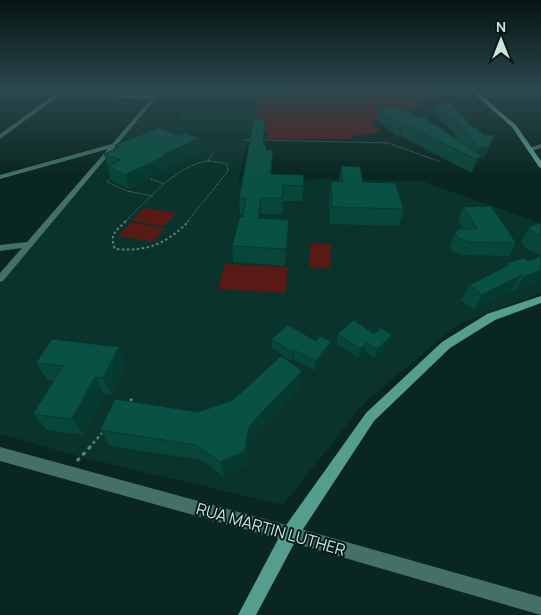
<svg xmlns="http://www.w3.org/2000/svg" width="541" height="615" font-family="Manrope,sans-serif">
<rect width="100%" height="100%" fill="#092720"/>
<path fill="#09332b" d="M186,104L258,105L238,181L322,179L421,181L541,223V293L459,324L364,403L283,505L85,458L0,434V283L141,118L178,119Z"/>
<g fill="#591915">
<path d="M288,90H442C427,91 422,106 409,111C397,116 382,114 371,122L381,132L353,136L351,139H267V131H251L258,105L263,95L288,96Z"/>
<path d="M144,208L176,213L165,226L132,221Z"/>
<path d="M131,222L164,228L153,242L118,236Z"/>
<path d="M311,243L331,244L330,268L309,267Z"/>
<path d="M225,264L288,267L286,293L218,289Z"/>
</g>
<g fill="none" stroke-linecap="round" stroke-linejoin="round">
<g stroke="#657c77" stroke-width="1" stroke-dasharray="1 1" stroke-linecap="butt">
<path d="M244,140H252"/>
<path d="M262,140L388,143L441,162"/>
<path d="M208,161L213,153"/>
<path d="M112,177L107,182L127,191L153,196"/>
<path d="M151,179L164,184"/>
<path d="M125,222C145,202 178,164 208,161C214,161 221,163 227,164L228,171L187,222"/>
</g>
<path stroke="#657c77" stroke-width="2" stroke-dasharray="2.5 2.5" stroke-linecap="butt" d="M126,221C116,231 109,234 115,249C147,252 166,244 189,221"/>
<g stroke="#657c77" stroke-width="2.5" stroke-dasharray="3 3" stroke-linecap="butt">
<path d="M130,401L134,397"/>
<path d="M89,448L102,433"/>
</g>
<path stroke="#657c77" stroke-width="3" stroke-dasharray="4 4" stroke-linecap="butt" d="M77,461L90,447"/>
<g fill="#457066" fill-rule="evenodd">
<path d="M61,90H66L63,93L153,96L159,90H163L3,281L0,282V273L22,248L0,251V245L27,242L108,149L0,179V175L112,144L151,99L60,95L0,139V134Z"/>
<path d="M500,90H505L486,101L482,100Z"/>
<path d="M531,90L541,91V94L531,91Z"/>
<path d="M541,144V148L530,151L527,149Z"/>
<path d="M0,447L290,526L541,597V615L290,542L0,461Z"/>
</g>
<g fill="#559e8d" fill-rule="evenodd">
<path d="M470,90H475L516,125L541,161V168L539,167L512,127Z"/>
<path d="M541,296V303L495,320L450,348L374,421L296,540L256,615H238L284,528L366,413L442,342L487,314Z"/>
</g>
</g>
<g fill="#08463a">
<path d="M437,104L472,127L490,145L484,158L478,159L474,168L471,173L401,136L398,137L377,120L379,108L416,117L458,140L455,137L456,135L434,113Z"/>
<path d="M265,119L264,145L272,165L271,174L304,186L302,201H283L282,214H261L260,218L289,236L285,266L233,262L232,246L243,214H240L239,198Z"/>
<path d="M179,136L200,138L202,152L167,169L168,170L129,189L112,181L104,154L116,148L115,145Z"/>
<path d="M341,166L404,209L399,226L330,224L329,198L331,181L339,182Z"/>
<path d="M463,207L516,243L509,256L462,255L452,251L450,246L455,233L463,229L458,219Z"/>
<path d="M541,223V255L525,248L521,242L529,227Z"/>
<path d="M541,256L514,292L512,290L474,310L461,300L469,285L504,268L507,263L528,261Z"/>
<path d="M338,334H374L392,335L389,344L374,358L365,351L358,358L336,343Z"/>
<path d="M272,339L329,350L314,370L293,359L292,361L272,348Z"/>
<path d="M36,363L127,364L112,395L104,394L84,435L47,430L33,414L54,380H48Z"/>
<path d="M301,388L250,441L246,466L223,476L201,460L110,446L100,430L198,412Z"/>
</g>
<g fill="#063930">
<path d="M265,119V133L263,159V145Z"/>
<path d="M404,124L401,136L398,137L401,125Z"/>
<path d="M495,135L490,145L484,158L478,159L474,168L471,173L477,159H474L478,148Z"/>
<path d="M200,138L202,152L167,169L168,170L129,189L125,175L163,155Z"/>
<path d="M273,150L272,165L270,190V174Z"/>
<path d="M261,198V214L258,234V218Z"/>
<path d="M289,220V236L285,266L286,249Z"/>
<path d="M541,270V281L514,292L524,277Z"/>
<path d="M521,275L512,290L474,310L482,295Z"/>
<path d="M392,335L389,344L374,358L377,349Z"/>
<path d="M331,341L329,350L314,370L316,361Z"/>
<path d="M367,343L365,351L358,358L360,349Z"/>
<path d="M119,347L127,364L112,395L103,378Z"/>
<path d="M294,350L293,359L292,361V352Z"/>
<path d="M302,371L301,388L250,441L246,466L223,476L220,462L249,426Z"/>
<path d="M95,377L104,394L84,435L72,419Z"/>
</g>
<g fill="#095144" stroke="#063930">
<path d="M451,103L472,127H476L484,135H495L488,147L478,148L459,127H462L437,104Z"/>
<path d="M379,108H403L416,117L422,116L480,155L477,160L404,124L401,125Z"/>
<path d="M254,119H265L263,145H266V150H273L270,174L303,175L304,186L283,185L282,198H261L258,218L289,220L286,249L232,246L240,217H243L246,199L239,198Z"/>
<path d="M159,128L179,136L185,133L200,138L163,155L165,156L125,175L107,166L121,160L104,154L120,147L115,145Z"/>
<path d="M341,166L360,167L363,182L395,183L404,209L332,207L331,181L343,182Z"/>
<path d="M491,206L516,243L468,242L458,238L455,233L459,229H477L463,207Z"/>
<path d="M541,223V236L534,233L529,227Z"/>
<path d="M541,256V270L524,277L521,275L482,295L469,285L509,265L507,263L524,258L528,261Z"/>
<path d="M354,320L374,334L381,328L392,335L377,349L367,343L360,349L338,334Z"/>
<path d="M288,325L316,341L320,336L331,341L316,361L294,350L292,352L272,339Z"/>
<path d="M52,339L119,347L103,378L95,377L72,419L33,414L63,366L36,363Z"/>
<path d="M281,356L302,371L249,426L245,451L220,462L196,445L100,430L115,399L198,412L233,400Z"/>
</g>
<linearGradient id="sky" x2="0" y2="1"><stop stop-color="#051512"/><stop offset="0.51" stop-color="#2c474e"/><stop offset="1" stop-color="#2c474e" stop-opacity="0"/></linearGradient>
<rect width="541" height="176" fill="url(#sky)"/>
<g text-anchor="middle" stroke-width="4" stroke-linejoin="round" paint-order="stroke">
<g font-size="16" fill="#d1e1dd" stroke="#011d17">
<text transform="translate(271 529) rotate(16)" y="6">RUA MARTIN LUTHER</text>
</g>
</g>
<g transform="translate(501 40)" stroke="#011d17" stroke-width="4" paint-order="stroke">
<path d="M0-4L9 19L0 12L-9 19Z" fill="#d1e1dd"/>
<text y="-8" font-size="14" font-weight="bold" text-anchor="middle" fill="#d1e1dd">N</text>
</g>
</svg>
